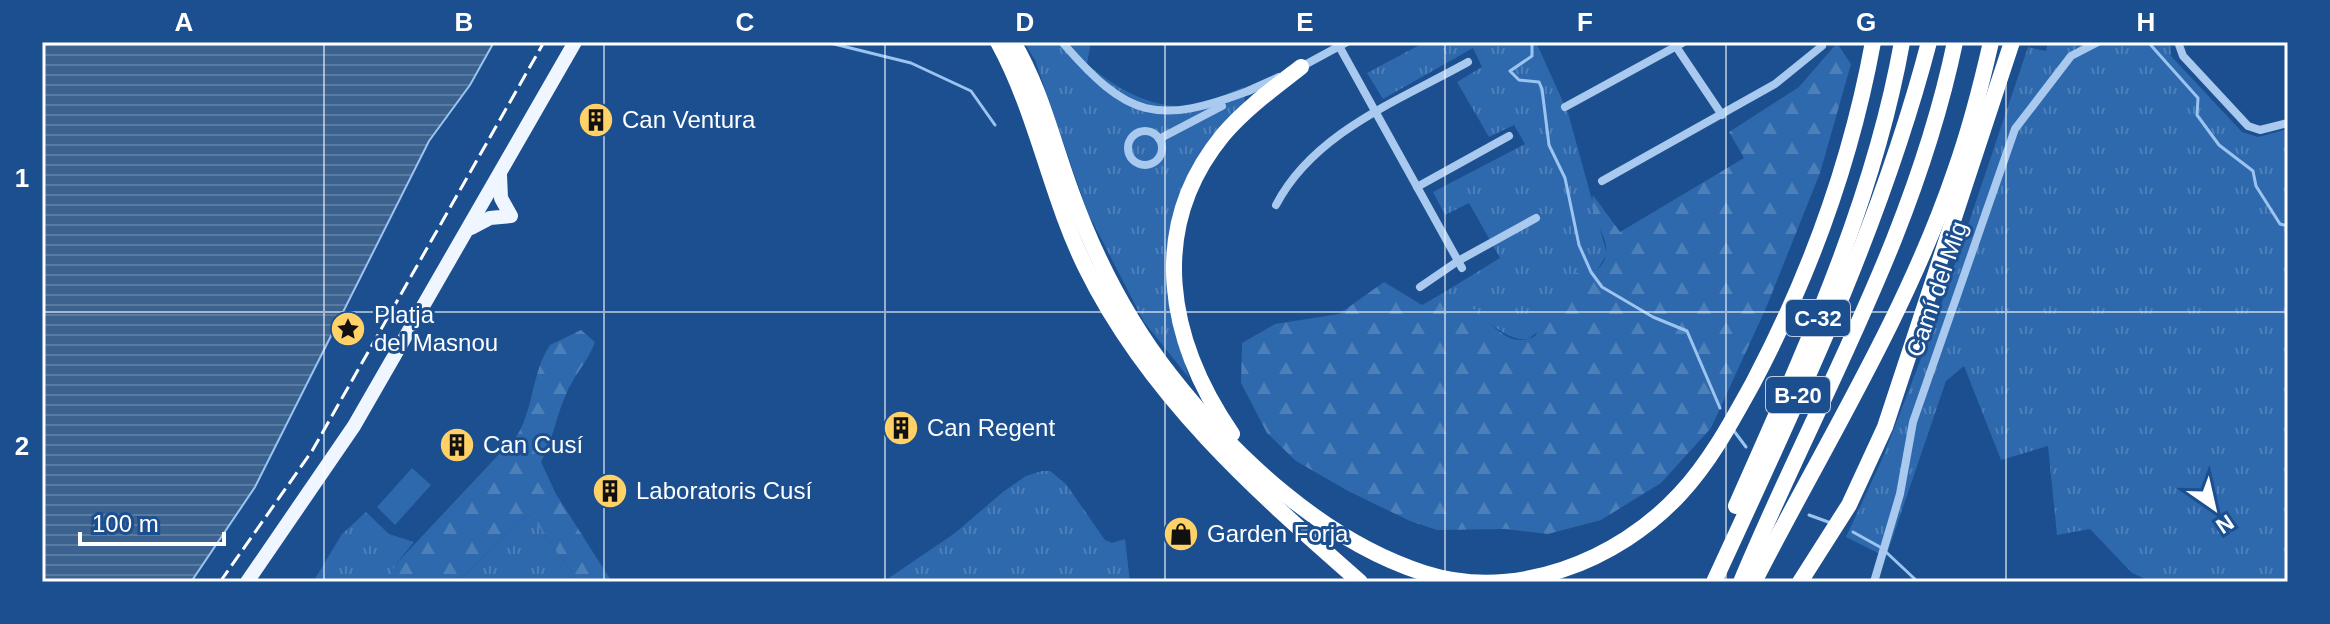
<svg xmlns="http://www.w3.org/2000/svg" width="2330" height="624" font-family="Arial,sans-serif">
<defs>
<pattern id="grass-tufts" width="24" height="20" patternUnits="userSpaceOnUse" patternTransform="scale(2)"><rect width="24" height="20" fill="#2e69ad"/><path d="M3 7l-1-3M5 7V3M7 7l1-3M15 17l-1-3M17 17v-4M19 17l1-3" fill="none" stroke="#4d80b9"/></pattern>
<pattern id="forest-firs" width="22" height="20" patternUnits="userSpaceOnUse" patternTransform="scale(2)"><rect width="22" height="20" fill="#2e69ad"/><path d="M5 1l3.5 6h-7zM16 11l3.5 6h-7z" fill="#4d80b9"/></pattern>
<pattern id="water-rules" width="6" height="5" patternUnits="userSpaceOnUse" patternTransform="scale(2)"><rect width="6" height="5" fill="#3c6290"/><path d="M0 2.5h6" fill="none" stroke="#597aa1"/></pattern>
</defs>
<rect width="100%" height="100%" fill="#1b4f8f"/>
<g fill="url(#grass-tufts)">
<path d="M1024,42H1091L1087,64C1116,88 1150,109 1190,106C1207,104 1227,93 1244,87L1245,103L1197,163L1168,238L1170,313L1189,378L1144,322L1087,211L1035,60Z"/>
<path d="M1425,42H1536L1568,113L1607,254L1597,270C1546,283 1558,322 1528,339C1504,344 1471,303 1443,293L1500,258L1469,203L1445,215L1433,192L1525,144L1514,125L1489,137L1457,82L1482,67L1473,48L1383,99L1367,73Z"/>
<path d="M2048,42H2170L2171,56L2242,132L2258,137L2288,129V582H2152L2132,573L2090,529L2057,535L2048,446L2001,460L1964,366L1946,381L1886,557L1846,537L1883,457L1937,317L2028,47L2046,51Z"/>
<path d="M1042,471H1050L1066,484L1105,540L1112,543L1125,539L1130,582H883L955,533L1004,491L1026,476Z"/>
<path d="M366,512L389,534L414,542L395,565L397,582H313L342,534Z"/>
<path d="M526,516L532,517L579,582H457Z"/>
</g>
<g fill="url(#forest-firs)">
<path d="M1837,43L1851,64L1820,173L1766,308L1711,428L1661,483L1601,520L1548,534L1506,529L1437,530L1410,521L1348,491L1296,461L1267,433L1241,383L1242,343L1275,324L1339,314L1384,282L1422,305L1443,293C1453,296 1463,300 1471,307C1490,321 1509,351 1535,336L1554,299L1575,273L1597,270C1623,245 1586,223 1593,195L1620,232L1744,158L1729,132L1799,87Z"/>
<path d="M581,330L595,342C588,362 572,377 565,397C555,420 554,437 541,462L556,494L612,582H579L532,517L526,516L457,582H397L392,571L395,565L518,434C534,406 532,372 550,345Z"/>
</g>
<path fill="#2e69ad" d="M412,468L431,485L395,525L377,507Z"/>
<path fill="url(#water-rules)" stroke="#9cc4f0" stroke-width="2" d="M42,42H494L470,85L429,141L255,487L191,582H42Z"/>
<g fill="none" stroke-linecap="round" stroke-linejoin="round">
<g stroke="#9cc4f0" stroke-width="3">
<path d="M826,42L911,63L971,91L995,125"/>
<path d="M1532,42V56L1510,71L1519,80L1539,82L1542,89L1549,145L1565,178L1579,245L1591,272L1602,287L1653,317L1687,331L1720,408"/>
<path d="M2148,42L2198,98L2197,115L2219,145L2253,171L2256,186L2280,224L2288,226"/>
<path d="M2115,43L2126,42"/>
<path d="M1734,431L1746,447"/>
<path d="M1809,515L1831,523"/>
<path d="M1853,532L1880,547"/>
<path d="M1886,552L1918,582"/>
</g>
<g stroke="#a9c9ee" stroke-width="8">
<path d="M1062,42C1128,118 1156,126 1251,90"/>
<path d="M1673,42L1722,115"/>
<path d="M2178,42L2183,56L2248,126L2260,130L2288,123"/>
<path d="M1339,46L1462,268"/>
<path d="M1299,68L1347,42"/>
<path d="M1248,91L1279,77"/>
<path d="M1565,107L1684,42"/>
<circle cx="1145" cy="148" r="17"/>
<path d="M1159,139L1222,106"/>
<path d="M1602,181L1775,84L1822,46"/>
<path d="M1417,187L1509,136"/>
<path d="M1276,205C1314,132 1400,100 1468,62"/>
<path d="M1420,287L1458,261L1536,218"/>
<path d="M1874,582L1900,494L1913,422L2015,129L2071,56L2098,42"/>
</g>
<g stroke="#f0f6ff" stroke-width="14">
<path d="M471,228L490,218L511,216L501,198L500,175"/>
<path d="M247,582L354,426L575,42"/>
</g>
<g stroke="#fff" stroke-width="16">
<path d="M998,42C1037,113 1050,195 1086,268C1149,396 1255,490 1360,582"/>
<path d="M1013,42C1041,89 1053,143 1072,194C1096,260 1127,320 1170,375C1234,457 1324,541 1424,573C1515,602 1618,561 1680,494C1710,462 1732,421 1753,383C1810,275 1851,162 1873,42"/>
<path d="M1232,434C1168,341 1146,229 1223,135C1245,109 1274,88 1301,67"/>
<path d="M1736,506C1802,356 1873,205 1902,42"/>
<path d="M1714,582C1795,406 1880,230 1929,42"/>
<path d="M1741,582C1817,400 1914,238 1955,42"/>
<path d="M1754,582C1823,447 1906,315 1955,171C1970,129 1981,86 1991,42"/>
<path d="M1800,582L1849,505L1885,427L2012,42"/>
</g>
<path stroke="#fff" stroke-width="3" stroke-dasharray="14 6" stroke-linecap="butt" d="M220,582L312,451L544,42"/>
</g>
<path fill="none" stroke="#fff" stroke-width="2" stroke-opacity="0.55" d="M324,42V582M604,42V582M885,42V582M1165,42V582M1445,42V582M1726,42V582M2006,42V582M42,312H2288"/>
<defs>
<g id="building-disc" transform="scale(1.8)"><circle r="9.5" fill="#ffd166" stroke="#1b4f8f"/><path d="M-4-6H4V6H1V3H-1V6H-4ZM-2.5-4.3h1.7v1.8h-1.7ZM.8-4.3h1.7v1.8H.8ZM-2.5-1h1.7V.8h-1.7ZM.8-1h1.7V.8H.8Z" fill="#111"/></g>
<g id="sight-disc" transform="scale(1.8)"><circle r="9.5" fill="#ffd166" stroke="#1b4f8f"/><path d="M0-6L1.8-2.2L6-1.7L2.9 1.2L3.7 5.4L0 3.3L-3.7 5.4L-2.9 1.2L-6-1.7L-1.8-2.2Z" fill="#111"/></g>
<g id="shop-disc" transform="scale(1.8)"><circle r="9.5" fill="#ffd166" stroke="#1b4f8f"/><path d="M-5-2.5h2.3a2.7 3.5 0 0 1 5.4 0H5L5.5 6h-11ZM-1.5-2.5h3a1.5 2.3 0 0 0-3 0Z" fill="#111"/></g>
</defs>
<g fill-rule="evenodd">
<use href="#building-disc" x="596" y="120"/>
<use href="#sight-disc" x="348" y="329"/>
<use href="#building-disc" x="901" y="428"/>
<use href="#building-disc" x="457" y="445"/>
<use href="#building-disc" x="610" y="491"/>
<use href="#shop-disc" x="1181" y="534"/>
</g>
<g text-anchor="middle" stroke-width="6" stroke-linejoin="round" paint-order="stroke">
<g fill="#1b4f8f" stroke="#bbcadd" stroke-width="2">
<rect x="1786" y="300" width="64" height="36" rx="6"/>
<rect x="1766" y="377" width="64" height="36" rx="6"/>
</g>
<g font-size="22" font-weight="bold" fill="#fff">
<text x="1818" y="326">C-32</text>
<text x="1798" y="403">B-20</text>
</g>
<g font-size="24" fill="#fff" stroke="#1b4f8f" text-anchor="start">
<text x="622" y="128">Can Ventura</text>
<text x="374" y="323">Platja<tspan x="374" dy="28">del Masnou</tspan></text>
<text x="927" y="436">Can Regent</text>
<text x="483" y="453">Can Cusí</text>
<text x="636" y="499">Laboratoris Cusí</text>
<text x="1207" y="542">Garden Forja</text>
</g>
<g font-size="24" fill="#fff" stroke="#1b4f8f">
<text transform="translate(1937 289) rotate(-71)" y="8">Camí del Mig</text>
</g>
</g>
<rect width="2330" height="624" fill="none" stroke="#1b4f8f" stroke-width="88"/>
<g transform="translate(2214 508) rotate(146)" stroke="#1b4f8f" stroke-width="6" paint-order="stroke">
<path d="M0-6L14 30L0 20L-14 30Z" fill="#ffffff"/>
<text y="-12" font-size="22" font-weight="bold" text-anchor="middle" fill="#ffffff">N</text>
</g>
<path d="M80 532v12h144v-12" fill="none" stroke="#ffffff" stroke-width="4"/>
<text x="92" y="532" font-size="24" fill="#ffffff" stroke="#1b4f8f" stroke-width="6" paint-order="stroke">100 m</text>
<rect x="44" y="44" width="2242" height="536" fill="none" stroke="#fff" stroke-width="3"/>
<g font-size="26" text-anchor="middle" font-weight="bold" fill="#fff">
<text x="184" y="31">A</text>
<text x="464" y="31">B</text>
<text x="745" y="31">C</text>
<text x="1025" y="31">D</text>
<text x="1305" y="31">E</text>
<text x="1585" y="31">F</text>
<text x="1866" y="31">G</text>
<text x="2146" y="31">H</text>
<text x="22" y="187">1</text>
<text x="22" y="455">2</text>
</g>
</svg>
